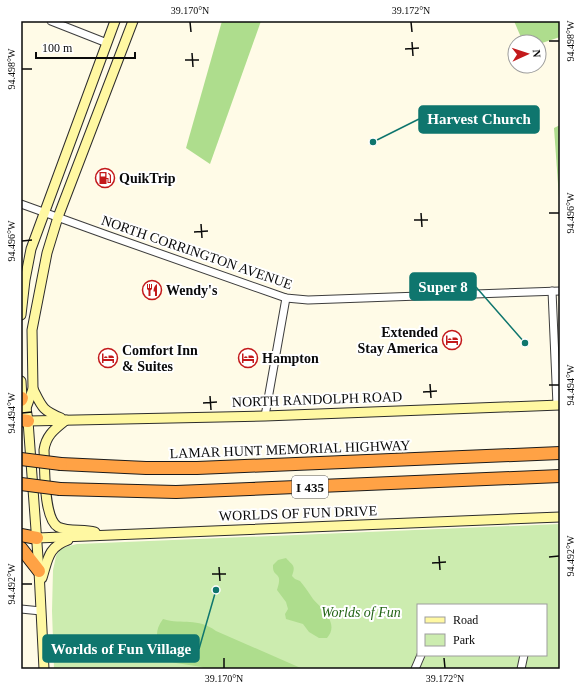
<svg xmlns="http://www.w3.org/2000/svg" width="581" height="690" font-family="'Times New Roman',serif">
<rect width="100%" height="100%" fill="#fffbe7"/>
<path fill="#ccecaf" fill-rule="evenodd" d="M560,524V669H54L52,611L53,570L56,556L60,549L65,547L77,544L101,543ZM418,605H546V655H418Z"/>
<g fill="#aedd8d">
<path d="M222,21H261L210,164L186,148Z"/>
<path d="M514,21H560V37L539,44V42H523Z"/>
<path d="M560,125V212L554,128Z"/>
<path d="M286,558C293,566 296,565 292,576L295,579L300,581C305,587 309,593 313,599C322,609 340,624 327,638H319L309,632L303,624L286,619L285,614L288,609L286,602L277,590C284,570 272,579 273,565L278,560Z"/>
<path d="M163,619C183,625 197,617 216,631L303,669H204L202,667L176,663L165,660C158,646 152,633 163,619Z"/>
</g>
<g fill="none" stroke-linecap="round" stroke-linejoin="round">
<g stroke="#3d3d3d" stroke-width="9">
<g id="street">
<path d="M51,21L107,43"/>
<path d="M21,204L107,235L286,298L308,300L560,291"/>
<path d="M552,291L557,405"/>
<path d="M265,416L286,298"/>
<path d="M21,609L41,611"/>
<path d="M415,669L421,655"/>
<path d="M521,669L524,655"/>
</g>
</g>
<g stroke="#2c2c2c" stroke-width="11">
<g id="secondary">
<path d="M21,315L25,280L31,249L115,21"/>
<path d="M21,381L22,398L26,408L28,421L39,571L44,669"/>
<path d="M33,389C42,407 42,410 61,418"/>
<path d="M26,408L33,389L32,330L47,253L58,217L133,21"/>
<path d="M66,420C55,429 46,435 44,450C45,467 43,518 58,527C69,532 83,529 95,532"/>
<path d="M28,421L265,416L560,405"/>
<path d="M37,538L560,517"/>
<path d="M42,578C48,559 48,547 68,540"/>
</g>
</g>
<g stroke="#1b1b1b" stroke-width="14">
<g id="highway">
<path d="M21,400L22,398"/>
<path d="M21,420L28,421"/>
<path d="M61,464L146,468H197L560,453"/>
<path d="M60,489L176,492L560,476"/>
<path d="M21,535L37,538"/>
<path d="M21,548L39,571"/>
</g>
</g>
<use href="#street" stroke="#fff" stroke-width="7"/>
<use href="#secondary" stroke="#fff8a2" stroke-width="9"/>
<use href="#highway" stroke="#ffa245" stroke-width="12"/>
<g stroke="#1b1b1b" stroke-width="14" stroke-linecap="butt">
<g id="highway-bridge">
<path d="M21,459L61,464"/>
<path d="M21,484L60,489"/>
</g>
</g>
<use href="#highway-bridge" stroke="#ffa245" stroke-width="12"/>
</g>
<path fill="none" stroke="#0a0a0a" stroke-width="1.5" d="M190,22L191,32M411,22L412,32M549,41H559M412,42L413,56M405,49L419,48M192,53L193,67M185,60H199M22,69H32M421,213L422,227M549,213H559M414,220H428M201,224L202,238M194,232L208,231M22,241L32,240M430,384L431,398M549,385H559M423,392L437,391M210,396L211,410M203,403L217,402M22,413L32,412M439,556L440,570M549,557L559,556M432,563L446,562M219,567L220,581M212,574H226M22,584H32M224,658V668M444,658L445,668"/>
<defs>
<g id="fuel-ring" transform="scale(1)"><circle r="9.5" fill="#fff" stroke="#c3191b" stroke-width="1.5"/><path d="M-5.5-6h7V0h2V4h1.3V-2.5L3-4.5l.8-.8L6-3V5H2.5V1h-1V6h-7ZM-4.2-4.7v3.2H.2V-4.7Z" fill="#c3191b"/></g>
<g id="restaurant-ring" transform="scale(1)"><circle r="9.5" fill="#fff" stroke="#c3191b" stroke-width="1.5"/><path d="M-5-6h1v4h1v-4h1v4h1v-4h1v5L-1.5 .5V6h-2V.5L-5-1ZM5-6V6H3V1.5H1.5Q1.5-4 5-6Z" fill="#c3191b"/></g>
<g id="hotel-ring" transform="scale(1)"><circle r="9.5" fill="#fff" stroke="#c3191b" stroke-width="1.5"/><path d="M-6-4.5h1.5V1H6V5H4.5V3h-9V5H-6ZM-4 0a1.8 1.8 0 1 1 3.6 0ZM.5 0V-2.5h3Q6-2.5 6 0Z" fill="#c3191b"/></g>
</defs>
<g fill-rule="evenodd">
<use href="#fuel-ring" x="105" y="178"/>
<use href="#restaurant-ring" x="152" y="290"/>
<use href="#hotel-ring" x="452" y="340"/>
<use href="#hotel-ring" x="108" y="358"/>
<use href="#hotel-ring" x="248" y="358"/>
</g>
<g text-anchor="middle" stroke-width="4" stroke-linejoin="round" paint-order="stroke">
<rect fill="#fff" stroke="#545454" stroke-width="1" x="292" y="476" width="36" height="22" rx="3"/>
<g font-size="13" font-weight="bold" fill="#0a0a0a">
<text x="310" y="492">I 435</text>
</g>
<g font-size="14" font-weight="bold" fill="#0a0a0a" stroke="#fff" text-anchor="start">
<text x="119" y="183">QuikTrip</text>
<text x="166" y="295">Wendy's</text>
<text x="438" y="337" text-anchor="end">Extended<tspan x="438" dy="16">Stay America</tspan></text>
<text x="122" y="355">Comfort Inn<tspan x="122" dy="16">&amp; Suites</tspan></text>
<text x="262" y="363">Hampton</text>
</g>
<g font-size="14" fill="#0a0a0a" stroke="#fff">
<text transform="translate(197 252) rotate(19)" y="5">NORTH CORRINGTON AVENUE</text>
<text transform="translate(317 399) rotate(-2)" y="5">NORTH RANDOLPH ROAD</text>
<text transform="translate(290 449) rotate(-2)" y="5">LAMAR HUNT MEMORIAL HIGHWAY</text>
<text transform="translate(298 513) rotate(-2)" y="5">WORLDS OF FUN DRIVE</text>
</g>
<g font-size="14" font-style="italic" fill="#246517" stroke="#fff">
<text x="361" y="617">Worlds of Fun</text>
</g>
</g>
<path fill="none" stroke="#0f766e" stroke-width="1.5" d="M373 142L419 119M525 343L476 287M216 590L199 649"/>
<g fill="#0f766e" stroke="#fff" stroke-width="1.5">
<circle cx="373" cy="142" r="4"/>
<circle cx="525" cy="343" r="4"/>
<circle cx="216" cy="590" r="4"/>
</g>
<g fill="#0f766e" stroke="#0f766e" stroke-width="1.5">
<rect x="419" y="106" width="120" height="27" rx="4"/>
<rect x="410" y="273" width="66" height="27" rx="4"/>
<rect x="43" y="635" width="156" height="27" rx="4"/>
</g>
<g font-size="15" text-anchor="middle" font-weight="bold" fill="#fff">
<text x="479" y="124">Harvest Church</text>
<text x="443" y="292">Super 8</text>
<text x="121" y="654">Worlds of Fun Village</text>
</g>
<rect width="581" height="690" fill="none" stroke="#ffffff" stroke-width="44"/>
<rect x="417" y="604" width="130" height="52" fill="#ffffff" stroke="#9d9d9d"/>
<rect x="425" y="617" width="20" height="6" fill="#fff8a2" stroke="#9d9d9d"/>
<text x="453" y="624" font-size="12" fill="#0a0a0a">Road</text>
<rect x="425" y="634" width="20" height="12" fill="#ccecaf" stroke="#9d9d9d"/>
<text x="453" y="644" font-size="12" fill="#0a0a0a">Park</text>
<g transform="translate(527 54) rotate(87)"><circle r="19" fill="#ffffff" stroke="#9d9d9d"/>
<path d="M0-3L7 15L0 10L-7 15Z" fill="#c3191b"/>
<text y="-6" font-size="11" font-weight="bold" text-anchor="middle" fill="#0a0a0a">N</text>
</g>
<path d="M36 52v6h99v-6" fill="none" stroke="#0a0a0a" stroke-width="2"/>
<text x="42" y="52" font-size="12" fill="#0a0a0a" stroke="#ffffff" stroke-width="3" paint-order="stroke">100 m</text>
<rect x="22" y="22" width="537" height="646" fill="none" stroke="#0a0a0a" stroke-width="1.5"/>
<g font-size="10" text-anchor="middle" fill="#0a0a0a">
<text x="190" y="14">39.170°N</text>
<text x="411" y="14">39.172°N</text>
<text transform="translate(570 41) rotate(-90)" y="4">94.498°W</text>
<text transform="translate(11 69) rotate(-90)" y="4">94.498°W</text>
<text transform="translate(570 213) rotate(-90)" y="4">94.496°W</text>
<text transform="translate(11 241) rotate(-90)" y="4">94.496°W</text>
<text transform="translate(570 385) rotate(-90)" y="4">94.494°W</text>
<text transform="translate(11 413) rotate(-90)" y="4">94.494°W</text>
<text transform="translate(570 556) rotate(-90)" y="4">94.492°W</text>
<text transform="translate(11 584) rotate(-90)" y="4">94.492°W</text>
<text x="224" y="682">39.170°N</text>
<text x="445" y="682">39.172°N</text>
</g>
</svg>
